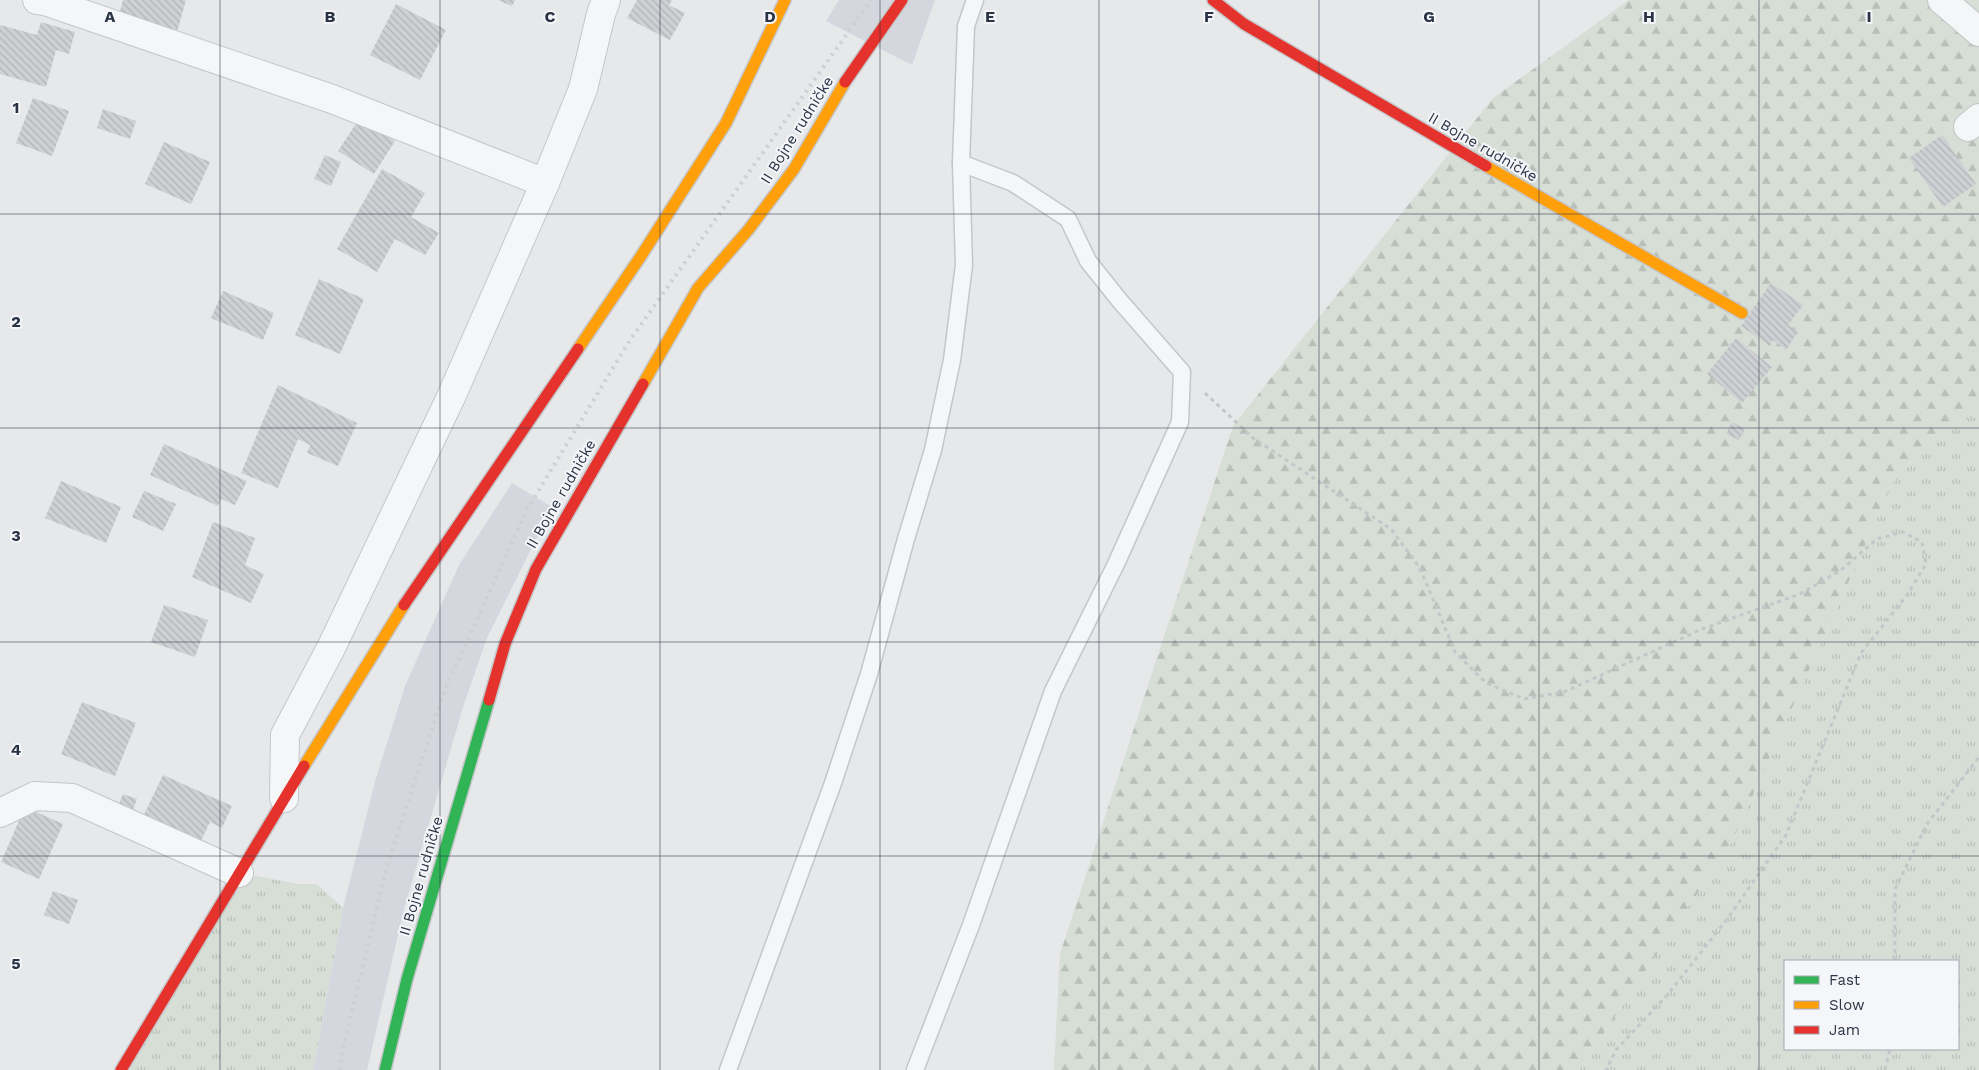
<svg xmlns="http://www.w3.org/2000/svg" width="1979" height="1070" font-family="'Work Sans',sans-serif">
<defs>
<pattern id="grass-tufts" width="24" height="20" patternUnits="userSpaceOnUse" patternTransform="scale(1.25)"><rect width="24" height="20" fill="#d6ded6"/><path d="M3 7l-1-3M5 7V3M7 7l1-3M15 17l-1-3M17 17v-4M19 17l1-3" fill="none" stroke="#b8bfb9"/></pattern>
<pattern id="forest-firs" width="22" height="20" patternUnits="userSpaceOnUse" patternTransform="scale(1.25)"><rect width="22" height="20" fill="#d6ded6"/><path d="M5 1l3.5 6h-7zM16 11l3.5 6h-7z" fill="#b8bfb9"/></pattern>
<pattern id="building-back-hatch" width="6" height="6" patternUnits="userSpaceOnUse" patternTransform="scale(1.25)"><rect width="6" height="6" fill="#ced0d3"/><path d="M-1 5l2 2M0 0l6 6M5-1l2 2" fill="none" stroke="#b1b3b6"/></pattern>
</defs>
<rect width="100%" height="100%" fill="#e6e8ea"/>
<g fill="#d4d7dd">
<path d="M839,0H935L912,65L826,21Z"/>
<path d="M512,483L552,507L487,638L464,704L404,909L367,1070H313L343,908L376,778L405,686L459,565Z"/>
</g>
<g fill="url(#grass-tufts)" fill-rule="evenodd">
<path d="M1979,401V1070H1579L1732,842L1896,476ZM1785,961H1958V1049H1785Z"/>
<path d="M239,873L299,884H317L343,908L313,1070H121Z"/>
</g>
<path fill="url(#forest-firs)" d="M1629,0H1979V401L1896,476L1732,842L1579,1070H1054L1060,954L1233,426L1493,98Z"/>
<g fill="url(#building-back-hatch)">
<path d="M123,0H186L177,32L119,15Z"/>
<path d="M498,0H515L512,6Z"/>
<path d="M637,0H672L669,5L685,13L670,40L627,18Z"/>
<path d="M396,4L446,30L420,80L370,55Z"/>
<path d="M41,22L75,32L69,54L56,50L46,87L0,74V25L37,35Z"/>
<path d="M33,98L69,111L52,156L16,143Z"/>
<path d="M103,109L136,121L130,139L97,128Z"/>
<path d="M359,119L395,141L374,174L338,151Z"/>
<path d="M1942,135L1976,184L1943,207L1909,158Z"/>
<path d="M164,142L210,162L191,204L145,184Z"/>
<path d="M325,155L341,162L331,186L314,179Z"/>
<path d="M382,169L425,193L411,217L439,233L425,255L395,239L377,272L337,249Z"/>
<path d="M319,279L364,299L340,354L295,335Z"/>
<path d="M1771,283L1803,305L1788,325L1798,332L1786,350L1773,340L1770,346L1741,326Z"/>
<path d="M223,291L274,313L263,340L211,318Z"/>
<path d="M1736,338L1772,367L1742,403L1707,374Z"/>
<path d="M278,385L357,423L338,466L307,453L310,445L298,439L278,488L241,473Z"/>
<path d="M1732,422L1745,429L1739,440L1726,434Z"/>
<path d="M164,444L247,481L235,505L221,499L218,506L150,475Z"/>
<path d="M61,481L121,507L106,543L45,518Z"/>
<path d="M144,491L176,504L163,531L132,517Z"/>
<path d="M213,522L255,538L245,565L264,574L251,603L192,577Z"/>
<path d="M164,605L208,620L195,657L151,642Z"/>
<path d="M82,702L136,723L115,776L61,754Z"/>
<path d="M163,775L232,806L222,828L210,822L198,847L141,821Z"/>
<path d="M123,794L137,799L131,815L117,809Z"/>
<path d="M25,807L63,824L39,879L1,862Z"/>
<path d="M53,891L78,900L69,924L44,915Z"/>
</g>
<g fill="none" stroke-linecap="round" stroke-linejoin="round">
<g stroke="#c4c6c8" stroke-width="19">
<g id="lane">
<path d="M728,1070L833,783L869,674L906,539L933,450L952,360L964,265L961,163L966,26L975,0"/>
<path d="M915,1070L971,925L1053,691L1116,564L1180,422L1182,372L1120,301L1088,261L1068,219L1013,183L961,163"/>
</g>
</g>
<g stroke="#c4c6c8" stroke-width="30">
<g id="street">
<path d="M37,0L45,1L332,99L545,183"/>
<path d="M1942,0L1979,32"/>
<path d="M1968,127L1979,118"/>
<path d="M284,798L285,735L331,648L451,397L545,183L583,89L601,14L606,0"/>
<path d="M0,813L35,796L72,798L239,873"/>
</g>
</g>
<g stroke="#c4c6c8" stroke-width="14">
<path id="fast" d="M385,1070L407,979L489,700"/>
</g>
<g stroke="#c4c6c8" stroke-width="14">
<g id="slow">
<path d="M1486,166L1742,313"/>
<path d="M578,349L641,256L726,123L785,0"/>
<path d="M643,384L698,288L749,229L794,169L845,82"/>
<path d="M304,766L404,605"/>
</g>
</g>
<g stroke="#c4c6c8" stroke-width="14">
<g id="jam">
<path d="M1213,0L1244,24L1486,166"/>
<path d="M845,82L902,0"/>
<path d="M404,605L578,349"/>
<path d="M489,700L505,644L536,569L643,384"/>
<path d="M121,1070L304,766"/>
</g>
</g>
<g stroke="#c5c6ca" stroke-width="3" stroke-dasharray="4 4" stroke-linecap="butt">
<path d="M1205,393L1253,438L1391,529L1420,568L1455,652L1486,683L1524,699L1564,692L1702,629L1800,594L1841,570L1877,539L1903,532L1922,542L1926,564L1907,595L1861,653L1786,835L1728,918L1669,993L1616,1050L1606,1070"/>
<path d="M1895,961V889L1927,824L1979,757"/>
<path d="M1885,1070L1890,1049"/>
</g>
<use href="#lane" stroke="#f5f6f7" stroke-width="16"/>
<use href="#street" stroke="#f5f6f7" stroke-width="28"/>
<use href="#fast" stroke="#30b455" stroke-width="11"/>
<use href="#slow" stroke="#ff9f0a" stroke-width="11"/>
<use href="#jam" stroke="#e5322d" stroke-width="11"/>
<path stroke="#cecfd2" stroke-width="4" stroke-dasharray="2.5 5" stroke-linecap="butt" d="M340,1070L343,1048L387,866L445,690L525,513L630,340L871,0"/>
</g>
<path fill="none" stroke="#2b3445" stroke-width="1" stroke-opacity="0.55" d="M220,0V1070M440,0V1070M660,0V1070M880,0V1070M1099,0V1070M1319,0V1070M1539,0V1070M1759,0V1070M0,214H1979M0,428H1979M0,642H1979M0,856H1979"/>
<g text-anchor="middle" stroke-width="4" stroke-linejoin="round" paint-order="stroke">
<g font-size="15" fill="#2b3445" stroke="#f4f6f9">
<text transform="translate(797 130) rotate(-58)" y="5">II Bojne rudničke</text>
<text transform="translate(1483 147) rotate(30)" y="5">II Bojne rudničke</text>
<text transform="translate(561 494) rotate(-60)" y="5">II Bojne rudničke</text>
<text transform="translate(421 876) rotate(-74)" y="5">II Bojne rudničke</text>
</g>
</g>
<g font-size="16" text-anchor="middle" font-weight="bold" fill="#2b3445" stroke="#f4f6f9" stroke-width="4" stroke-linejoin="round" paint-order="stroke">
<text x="110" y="22">A</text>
<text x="330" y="22">B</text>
<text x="550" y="22">C</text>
<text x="770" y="22">D</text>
<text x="990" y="22">E</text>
<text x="1209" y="22">F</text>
<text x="1429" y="22">G</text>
<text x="1649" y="22">H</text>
<text x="1869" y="22">I</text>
<text x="16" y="113">1</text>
<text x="16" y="327">2</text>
<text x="16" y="541">3</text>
<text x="16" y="755">4</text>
<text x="16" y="969">5</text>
</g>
<rect x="1784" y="960" width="175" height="90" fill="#f4f6f9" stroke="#a4a8b1"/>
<rect x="1794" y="976" width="25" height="8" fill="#30b455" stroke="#a4a8b1"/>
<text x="1829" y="985" font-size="15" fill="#2b3445">Fast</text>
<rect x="1794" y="1001" width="25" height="8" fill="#ff9f0a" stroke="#a4a8b1"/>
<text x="1829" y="1010" font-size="15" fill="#2b3445">Slow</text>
<rect x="1794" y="1026" width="25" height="8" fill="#e5322d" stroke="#a4a8b1"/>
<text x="1829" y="1035" font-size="15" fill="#2b3445">Jam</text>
</svg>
